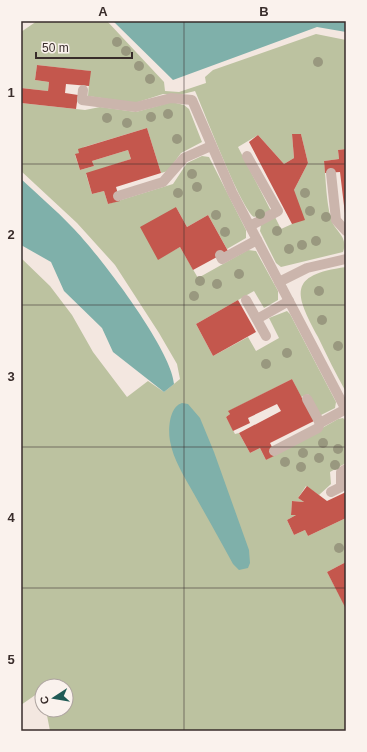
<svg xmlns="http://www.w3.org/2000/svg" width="367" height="752" font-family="Arial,sans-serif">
<rect width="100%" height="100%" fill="#f3e7e0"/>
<g fill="#bcc2a0">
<path d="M37,21H107L164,82L165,91L179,92L206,83L205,77L213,70L316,34L346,40V149L338,150L339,159L324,161C326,180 326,201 331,219C334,231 349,236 343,252L281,267L276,263L260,231L261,225L275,217L281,229L292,224L294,190L308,163L301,134H292L294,158L284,164L258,135L238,147L271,211L254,217C241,209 204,111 195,91L183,94H163L135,103L88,96L90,71L37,65L35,80L49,82L48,91L21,88V32Z"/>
<path d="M172,102L184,105L189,109L202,142L181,153L168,171L161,173L147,128L84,147L79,153L75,155L80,170L94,166L92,161L128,150L131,159L86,174L92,194L104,191L108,204L173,184L187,163L202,156L209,157L246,230V238L227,249L208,215L187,227L176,207L158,259L180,247L198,278L248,250L256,251L278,291V300L264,308L254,291L196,324L213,356L248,337L256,351L279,338L269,318L287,311L290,314L336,402L335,408L319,416L308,394L301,397L292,379L229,411L230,414L226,417L235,434L239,433L250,453L260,448L266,460L338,419L343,418L346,421V463L330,472L331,484L319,495L306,486L298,498L304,502L292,501L291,515H296L287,520L294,535L305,530L308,536L346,518V562L327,572L346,608V731H50L46,710H66V686H42V692L41,691L21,705V258L50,286L72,315L93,352L127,397L148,381L164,392L180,379L177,364L159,333L115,265L77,223L21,171V103L85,110L100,107L136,112Z"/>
<path d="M346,267V392C336,374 327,356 318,337C295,294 287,275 346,267Z"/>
</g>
<g fill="#7fb0aa">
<path d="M113,21H346V32L317,27L173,80Z"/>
<path d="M21,179C38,195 56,210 72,227C98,253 172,350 174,384L164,392L113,352L102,328L64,291L51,262L21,245Z"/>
<path d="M182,403L188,404L200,418L214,452L249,550L250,563L248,568L239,570L233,564C220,540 207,517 194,494C185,478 173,459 170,441C168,430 169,407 182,403Z"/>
</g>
<g fill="#c4574d">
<path d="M37,65L91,71L89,86L66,84L65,93L78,95L76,109L21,103V88L48,91L49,82L35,80Z"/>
<path d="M147,128L161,173L116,187L120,201L108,204L104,191L92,194L86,173L131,159L128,150L92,161L94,166L80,170L75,154L79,153L78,149Z"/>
<path d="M292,134H301L308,163L294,190L305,220L292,224L249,142L258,135L284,164L294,158Z"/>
<path d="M346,149V214H345L340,172L325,173L324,161L339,159L338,150Z"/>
<path d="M176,207L187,227L208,215L228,251L193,270L180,247L158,260L140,227Z"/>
<path d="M238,300L256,332L213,356L196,324Z"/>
<path d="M292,379L314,421L270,443L276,455L266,460L260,448L250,453L239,433L281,411L277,404L248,418L250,423L233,431L226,417L230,414L228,411Z"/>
<path d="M307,486L327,501L346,492V518L308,536L305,530L294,535L287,520L296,515H291L292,501L304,502L298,498Z"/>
<path d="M346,562V609L327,572Z"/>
</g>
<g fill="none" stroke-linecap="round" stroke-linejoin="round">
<g stroke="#cbb5ac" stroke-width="10">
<path d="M83,90L82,100L136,107L171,98L192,100L232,192L279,282L307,268L346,259"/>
<path d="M247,156L278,211L250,226"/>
<path d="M331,173L336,220L346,231"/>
<path d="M118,196L163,182L184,158L211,146"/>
<path d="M220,255L222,259L257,240"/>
<path d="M279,282L346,410"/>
<path d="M246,300L266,336"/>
<path d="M257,319L289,301"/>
<path d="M307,399L320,423"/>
<path d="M274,451L318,428L320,423L346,409"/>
<path d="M331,492L341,487V472L346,469"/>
</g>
</g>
<g fill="#99987f">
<circle cx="117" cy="42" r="5"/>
<circle cx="126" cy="51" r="5"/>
<circle cx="318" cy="62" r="5"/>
<circle cx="139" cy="66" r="5"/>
<circle cx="150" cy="79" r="5"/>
<circle cx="168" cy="114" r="5"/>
<circle cx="151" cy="117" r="5"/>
<circle cx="107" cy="118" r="5"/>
<circle cx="127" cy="123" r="5"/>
<circle cx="177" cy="139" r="5"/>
<circle cx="192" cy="174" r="5"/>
<circle cx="197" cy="187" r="5"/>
<circle cx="178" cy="193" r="5"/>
<circle cx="305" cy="193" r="5"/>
<circle cx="310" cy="211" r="5"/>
<circle cx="260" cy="214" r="5"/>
<circle cx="216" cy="215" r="5"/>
<circle cx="326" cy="217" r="5"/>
<circle cx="277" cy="231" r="5"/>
<circle cx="225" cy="232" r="5"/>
<circle cx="316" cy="241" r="5"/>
<circle cx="302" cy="245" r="5"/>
<circle cx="289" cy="249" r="5"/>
<circle cx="239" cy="274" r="5"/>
<circle cx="200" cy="281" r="5"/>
<circle cx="217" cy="284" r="5"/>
<circle cx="319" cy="291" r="5"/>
<circle cx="194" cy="296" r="5"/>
<circle cx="322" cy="320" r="5"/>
<circle cx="338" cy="346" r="5"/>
<circle cx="287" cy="353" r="5"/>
<circle cx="266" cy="364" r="5"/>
<circle cx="323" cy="443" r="5"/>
<circle cx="338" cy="449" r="5"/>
<circle cx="303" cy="453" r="5"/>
<circle cx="319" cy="458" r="5"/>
<circle cx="285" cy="462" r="5"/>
<circle cx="335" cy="465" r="5"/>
<circle cx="301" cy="467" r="5"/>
<circle cx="339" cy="548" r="5"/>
</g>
<path fill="none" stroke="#392d2b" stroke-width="1" stroke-opacity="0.55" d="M184,21V731M21,164H346M21,305H346M21,447H346M21,588H346"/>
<rect width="367" height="752" fill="none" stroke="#faf2ed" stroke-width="44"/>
<g transform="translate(54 698) rotate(258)"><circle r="19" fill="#faf2ed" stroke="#ada39f"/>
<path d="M0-3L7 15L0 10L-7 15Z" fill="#205a55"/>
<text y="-6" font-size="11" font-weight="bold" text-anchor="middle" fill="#392d2b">С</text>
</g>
<path d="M36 52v6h96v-6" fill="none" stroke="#392d2b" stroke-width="2"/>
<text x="42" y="52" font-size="12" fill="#392d2b" stroke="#faf2ed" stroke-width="3" paint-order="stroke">50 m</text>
<rect x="22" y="22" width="323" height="708" fill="none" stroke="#392d2b" stroke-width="1.5"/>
<g font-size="13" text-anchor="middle" font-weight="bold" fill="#392d2b">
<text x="103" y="16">A</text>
<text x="264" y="16">B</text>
<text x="11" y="97">1</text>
<text x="11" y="239">2</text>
<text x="11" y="381">3</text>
<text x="11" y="522">4</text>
<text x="11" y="664">5</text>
</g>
</svg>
